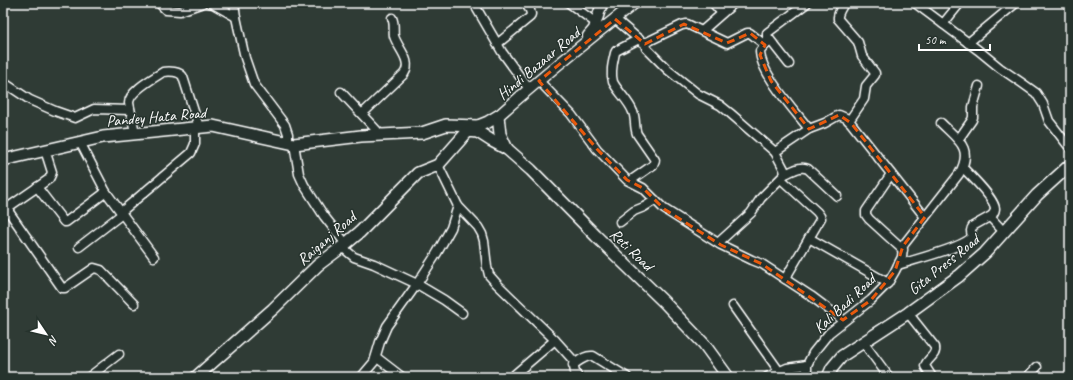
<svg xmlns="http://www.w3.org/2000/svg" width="1073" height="380" font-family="Caveat,sans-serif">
<rect width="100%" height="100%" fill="#2f3b35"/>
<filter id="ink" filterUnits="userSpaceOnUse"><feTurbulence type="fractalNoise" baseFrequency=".025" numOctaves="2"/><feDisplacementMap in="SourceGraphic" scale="8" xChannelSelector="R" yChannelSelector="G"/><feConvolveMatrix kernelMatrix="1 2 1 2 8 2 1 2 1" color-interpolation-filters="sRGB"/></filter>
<g filter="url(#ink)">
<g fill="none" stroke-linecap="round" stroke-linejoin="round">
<g stroke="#fff" stroke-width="11">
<g id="minor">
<path d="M159,3L166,10L180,11L203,3"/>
<path d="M209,3L213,4L236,17"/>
<path d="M234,3L236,17L245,58L254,84L285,125L288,134V143"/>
<path d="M569,3L596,23"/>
<path d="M713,3L722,13"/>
<path d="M844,3C842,8 837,13 838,19L858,42L862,56L875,73V75L866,86L864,99L849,121"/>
<path d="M915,3L978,50L1000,68L1022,83L1036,93L1043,104L1049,121L1070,148"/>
<path d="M477,9L502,52L529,89"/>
<path d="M615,19L642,42H647L682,25L687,24L727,43L747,33H750L765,45"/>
<path d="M943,24L960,3"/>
<path d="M702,31L734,3"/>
<path d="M770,40L760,51C760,73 795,111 809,129"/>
<path d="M645,43L646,48L668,70L698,94L720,105L730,113L775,152"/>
<path d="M968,43L1016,3"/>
<path d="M497,44L530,17L531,14L530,10L525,3"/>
<path d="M789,64L767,36V33L807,3"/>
<path d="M539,81L571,114L597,149L627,180L643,188L664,209L721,245L752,260L762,264L811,296L843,320"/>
<path d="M3,82L30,100L55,111L75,118L94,109L130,110"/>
<path d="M341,92L381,135"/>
<path d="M362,114L404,74C413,61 398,49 394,36C393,30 395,24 392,18"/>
<path d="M135,133L129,103C129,91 154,78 163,72C169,71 180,71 183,77L199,127"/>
<path d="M958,140L972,120L973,117V107L979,86"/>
<path d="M80,142L106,192L154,257"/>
<path d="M294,144L299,174L304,185L324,216L346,244"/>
<path d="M45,150L52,172L51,175L49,179L10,206L9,209V212L62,288H65L94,268L101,270L134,304"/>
<path d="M438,165L458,206L478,227L482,234L484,241L487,267L489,275L497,284L555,340L573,360L575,373L578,377"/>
<path d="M963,168C970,175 995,199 995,209C995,212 992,215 991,218L1004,232"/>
<path d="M785,174C793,171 800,165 808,169L837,196"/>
<path d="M891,174L866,211V215L869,219L903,250"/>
<path d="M781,179L817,212L820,216L821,218L785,279"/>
<path d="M630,181L653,165L655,160L637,134C634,127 636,119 633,112C629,101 618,92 613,82C610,72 613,62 615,53L616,51L639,39"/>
<path d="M37,187L64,222H66L106,192"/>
<path d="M121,212L191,153L195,144V128"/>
<path d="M620,222L634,211L644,207L655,200"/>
<path d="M809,238L888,283"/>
<path d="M718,243L751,213L761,198L785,174L784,169L775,152L809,129L825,123L839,115L846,118L851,123L925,217"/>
<path d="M79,247L122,214"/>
<path d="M342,247L354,257L374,264L417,284L444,300L462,313"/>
<path d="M898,265C912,260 967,247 972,236C971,232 970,230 973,226L991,216"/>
<path d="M733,306L779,371"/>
<path d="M908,313L935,347C937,356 927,358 925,366L932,377"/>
<path d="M863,342L889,377"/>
<path d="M376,357L402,377"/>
<path d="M573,365C579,361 585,355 593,356L627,377"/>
<path d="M514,375L555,340"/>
<path d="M89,377L119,354"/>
<path d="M364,377L363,375L374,362L380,342L387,326L417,284L437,253L451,228L458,206"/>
<path d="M767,377L787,368L807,365"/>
<path d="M809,377L807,374V365L813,353L829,333L871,300L888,283L895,271L902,257L903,246L905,243L959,174C974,148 958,140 941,123"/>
<path d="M1027,377L1037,367"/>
</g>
</g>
<g stroke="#fff" stroke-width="13">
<g id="tertiary">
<path d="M588,36L594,29L602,3"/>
<path d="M498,116C543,76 589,39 635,3"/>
</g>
</g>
<g stroke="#fff" stroke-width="14">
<g id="secondary">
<path d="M498,116L500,134L507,149L492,141L478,132V126L488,122Z"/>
<path d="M507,149L531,170L596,236L664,302L704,344L728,377"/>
<path d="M3,160L103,137L213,126L294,144L361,136L422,133L446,125L478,126"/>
<path d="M196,377L273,309L318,265L342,247L360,232L418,173L438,165L468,131L478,132"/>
<path d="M828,377L832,368L842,356L908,313L959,276L985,253L1037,195L1070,165"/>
</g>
</g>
<use href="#minor" stroke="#26332d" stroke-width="8"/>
<use href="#tertiary" stroke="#26332d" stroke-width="10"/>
<use href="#secondary" stroke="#26332d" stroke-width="11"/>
</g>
</g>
<path fill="none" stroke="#e8590c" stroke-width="3" stroke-dasharray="8 5" stroke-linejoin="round" d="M615,19L645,44L684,24L727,43L750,33L765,45L760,55L771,81L809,129L839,115L851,123L925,217L903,246L895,271L871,300L843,320L762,264L721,245L664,209L643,188L627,180L597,149L539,81Z"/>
<g text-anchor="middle" stroke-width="3" stroke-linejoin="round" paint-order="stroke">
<g font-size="16" fill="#fff" stroke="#26332d">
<text transform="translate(538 63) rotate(-40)" y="6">Hindi Bazaar Road</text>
<text transform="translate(156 116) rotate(-5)" y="6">Pandey Hata Road</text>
<text transform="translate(326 238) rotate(-41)" y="6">Raiganj Road</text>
<text transform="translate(632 249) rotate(44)" y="6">Reti Road</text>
<text transform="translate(943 264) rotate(-39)" y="6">Gita Press Road</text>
<text transform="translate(844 303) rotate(-43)" y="6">Kali Badi Road</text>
</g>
</g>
<rect width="1073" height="380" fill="none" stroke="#26332d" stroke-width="16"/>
<rect x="8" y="8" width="1057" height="364" fill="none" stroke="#fff" stroke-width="1.5" filter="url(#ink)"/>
<g transform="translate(46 334) rotate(125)" stroke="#26332d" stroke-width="3" paint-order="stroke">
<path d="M0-3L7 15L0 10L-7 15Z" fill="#ffffff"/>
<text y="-6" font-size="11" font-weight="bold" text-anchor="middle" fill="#ffffff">N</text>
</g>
<path d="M919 44v6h71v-6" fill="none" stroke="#ffffff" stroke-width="2"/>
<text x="925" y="44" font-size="12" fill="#ffffff" stroke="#26332d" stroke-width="3" paint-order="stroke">50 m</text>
</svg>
